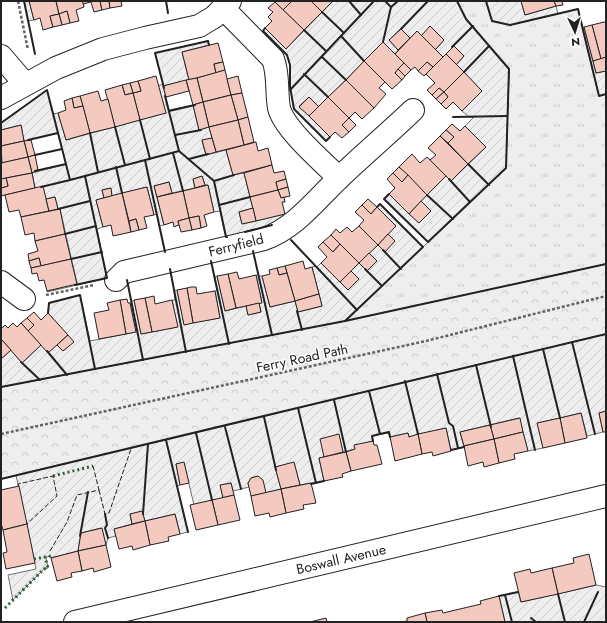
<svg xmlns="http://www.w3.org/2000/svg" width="607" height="623" font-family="Jost,sans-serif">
<defs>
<pattern id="grass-tufts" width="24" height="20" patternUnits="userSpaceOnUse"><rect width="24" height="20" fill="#eee"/><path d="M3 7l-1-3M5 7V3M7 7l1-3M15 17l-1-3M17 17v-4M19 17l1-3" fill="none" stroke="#ccc"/></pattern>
<pattern id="forest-crowns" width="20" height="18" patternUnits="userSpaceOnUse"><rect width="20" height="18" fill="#eee"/><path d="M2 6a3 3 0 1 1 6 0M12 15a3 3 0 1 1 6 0" fill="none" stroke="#ccc"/></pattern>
<pattern id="garden-furrows" width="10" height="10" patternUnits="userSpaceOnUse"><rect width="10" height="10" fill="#eee"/><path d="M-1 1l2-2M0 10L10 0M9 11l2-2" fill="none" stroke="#ccc"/></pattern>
</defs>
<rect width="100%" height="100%" fill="#fff"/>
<path fill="url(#grass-tufts)" stroke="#6f6f6f" d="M457,1H486L492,21L510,25L578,9L599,95L606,94V264L345,321L506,168L509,69L466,19Z"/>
<path fill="url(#forest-crowns)" stroke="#6f6f6f" d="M606,264V334C404,382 203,432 1,479V387L345,321Z"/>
<g fill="url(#garden-furrows)" stroke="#6f6f6f">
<path d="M24,1H29L34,20L28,21Z"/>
<path d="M333,1H457L466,19L509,69L506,168L428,242L384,199L389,194L419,223L431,211L421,201L446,176L451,181L486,147L465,126L474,117H469L462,111L482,91L456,65L464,56L454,46L443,57L435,50L444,40L430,27L421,36L417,32L410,38L400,29L389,40L398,50L395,54L383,42L319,107L309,97L299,106L330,137L326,141L294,109L290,87V65L287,55L263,31L265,28L286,49Z"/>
<path d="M486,1H521L525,15L556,6L558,14L510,25L492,21Z"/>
<path d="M584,27L596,73L606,71V94L599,96L582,28Z"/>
<path d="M208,41L209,45L182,52L189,80L163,86L169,110L193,105L199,130L209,127L212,138L202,141L206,155L226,150L233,175L244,173L253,208L239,212L242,224L285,214L279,223L226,237L220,211L214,212L208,185H205L202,176L193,179L195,188L172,193L169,182L154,186L164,225L159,226L157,214L154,215L147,187L112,196L110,188L102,190L104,198L96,200L103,227L97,229L107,278L47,292V291L77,283L60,209H58L55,197L46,199L35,188L32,173L66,164L58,133L24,141L21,125L1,130V123L47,90L53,114L58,113L66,140L165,113L158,86L163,84L155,53Z"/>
<path d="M380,204L423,247L345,321L1,387V359L11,350L22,363L41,345H57L63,351L73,342L48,313L49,303L80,295L90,341L135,332L130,303L134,300L141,334L177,327L172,300H175L174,291L177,290L184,324L220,318L215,291L217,290L214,277L217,276L225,311L246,306L248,315L261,312L259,303L262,302L256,275H258L259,276H262L270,307L295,301L298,312L322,306L312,267L315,266L317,267L321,263L349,289L359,279L351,271L359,263L367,271L377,261L369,253L378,245L385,251L395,241L388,234L396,226L377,207Z"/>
<path d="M606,334V411L599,413L603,432L587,436L581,413L538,423L543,448L528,451L519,418L460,432L464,447L451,450L446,428L409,437L408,433L390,437L388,433L372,436L373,441L355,449L343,452L339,435L324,457L319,458L324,481L300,485L294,463L275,467L281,489L266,493L258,476L251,478L248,483L249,487L233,491L231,483L221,485L223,498L194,505L184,463L176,464L180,485L177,486L188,532L180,534L175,514L145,521L142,512L130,514L132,524L114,529L116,536L108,538L106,545L101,528L81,533L78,551L51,558V556L46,557L48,568L44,569L13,600L8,575L36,569L16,475C213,430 409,380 606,334Z"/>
<path d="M596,585L606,587V622H505L499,596L518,592L521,602Z"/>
</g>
<g fill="#f3c9c0" stroke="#222">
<path d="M29,1H56L59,14L50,16L53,27L43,30L40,18L34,20Z"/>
<path d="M56,1H83L84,7L76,10L79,21L70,23L67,11L59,14Z"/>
<path d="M83,1H100L102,10L94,12L91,2L83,4Z"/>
<path d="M100,1H109L110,8L102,10Z"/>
<path d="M109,1H121L122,6L110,8Z"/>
<path d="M276,1H292L283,10L275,2Z"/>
<path d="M292,1H311L322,12L304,30L283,10Z"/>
<path d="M311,1H333L322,12Z"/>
<path d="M521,1H554L556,6L525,15Z"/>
<path d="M554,1H562L563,5L556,6Z"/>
<path d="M275,2L304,30L286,49L265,28L272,21L268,17L273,12L268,8Z"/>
<path d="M67,11L70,23L62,25L59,14Z"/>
<path d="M59,14L62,25L53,27L50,16Z"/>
<path d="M604,22H606V57L601,59L592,25Z"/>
<path d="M592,25L601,59L593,61L584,27Z"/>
<path d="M430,26L444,40L435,50L421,36Z"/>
<path d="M401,29L410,38L398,50L389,40Z"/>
<path d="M417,31L443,57L433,67L427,62L418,71L415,67L411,70L395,54Z"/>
<path d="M383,42L404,63L395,73L402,80L392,89L364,61Z"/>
<path d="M218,43L223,62L214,64L216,73L189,80L182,52Z"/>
<path d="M454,46L464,56L456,65L446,54Z"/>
<path d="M446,54L464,72L444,92L439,88L432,95L427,90L435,83L426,74Z"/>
<path d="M606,57V71L596,73L593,61Z"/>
<path d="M364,61L385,82L379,88L386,94L374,108L346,80Z"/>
<path d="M223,62L225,70L216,73L214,64Z"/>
<path d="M427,62L433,67L424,76L418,71Z"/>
<path d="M404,63L411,70L405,76L398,69Z"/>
<path d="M398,69L405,76L402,80L395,73Z"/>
<path d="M225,70L231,95L203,102L197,78Z"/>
<path d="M464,72L482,91L462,111L453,102L446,109L441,104L448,97L444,92Z"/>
<path d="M156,76L166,113L140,120L133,93L141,91L138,81Z"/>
<path d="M238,76L242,93L231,95L227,79Z"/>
<path d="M197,78L203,102L193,105L186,80Z"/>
<path d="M186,80L189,91L166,97L163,86Z"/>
<path d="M346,80L374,108L362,119L355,112L349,118L328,97Z"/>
<path d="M138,81L141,91L133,93L130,83Z"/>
<path d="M130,83L133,93L125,95L122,85Z"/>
<path d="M122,85L125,95L133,93L140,120L115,127L105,90Z"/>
<path d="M439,88L444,92L436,99L432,95Z"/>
<path d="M98,91L101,101L108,99L115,127L90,133L80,96Z"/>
<path d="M444,92L448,97L441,104L436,99Z"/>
<path d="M242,93L248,117L238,120L231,95Z"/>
<path d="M231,95L238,120L209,127L203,102Z"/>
<path d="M80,96L83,106L74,108L72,98Z"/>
<path d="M309,97L319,107L309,116L299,107Z"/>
<path d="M328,97L349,118L342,125L349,132L342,138L335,132L330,137L309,116Z"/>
<path d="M72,98L74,108L83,106L90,133L66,140L58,113L66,110L64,101Z"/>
<path d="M203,102L209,127L199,130L193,105Z"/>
<path d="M248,117L254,142L244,145L238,120Z"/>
<path d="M349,118L356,125L349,132L342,125Z"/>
<path d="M238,120L244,145L216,152L209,127Z"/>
<path d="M452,124L460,131L465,126L486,147L468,164L448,143L454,137L446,130Z"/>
<path d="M21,125L24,141L1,146V130Z"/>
<path d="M446,130L454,137L448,143L440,136Z"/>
<path d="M440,136L468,164L451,181L430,160L436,155L428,148Z"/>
<path d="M212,138L216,152L206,155L202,140Z"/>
<path d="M31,140L35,155L28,157L24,141Z"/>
<path d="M24,141L28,157L2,163L1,146Z"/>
<path d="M256,142L258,151L268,148L272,165L233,175L226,150Z"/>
<path d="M412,154L420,163L427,157L446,176L427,195L399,167Z"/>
<path d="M35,155L38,170L32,173L28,157Z"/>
<path d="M28,157L32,173L1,179V163Z"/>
<path d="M272,165L274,173L284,171L286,179L276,182L278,190L250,197L244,173Z"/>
<path d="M399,167L408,175L402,182L393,173Z"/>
<path d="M32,173L35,188L1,196V188L8,186L6,178Z"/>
<path d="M393,173L402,182L408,175L427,195L409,214L389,194L395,188L387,179Z"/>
<path d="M202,176L205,185L195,188L193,179Z"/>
<path d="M6,178L8,186L1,188V179Z"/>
<path d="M286,179L288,187L278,190L276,182Z"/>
<path d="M169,182L172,193L157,197L154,186Z"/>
<path d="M208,185L214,212L204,215L207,226L201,228L199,216L189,218L183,191Z"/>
<path d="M43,186L49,211L21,217L19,210L9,212L5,195Z"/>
<path d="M147,187L154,215L144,217L147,228L139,230L136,219L129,221L122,193Z"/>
<path d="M288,187L290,196L281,198L278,190Z"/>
<path d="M111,188L112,196L104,198L102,190Z"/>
<path d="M278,190L281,198L284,197L285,202H282L285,214L256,221L250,197Z"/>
<path d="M183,191L189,218L178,221L179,225L176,226L174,227L173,222L164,225L157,197Z"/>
<path d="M122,193L131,232L113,236L111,225L103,227L96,200Z"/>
<path d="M55,197L58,209L49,211L46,199Z"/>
<path d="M368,199L377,207L371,214L362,205Z"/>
<path d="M421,201L431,211L419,223L409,214Z"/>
<path d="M362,205L371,214L377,207L396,226L378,245L359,226L364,220L355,212Z"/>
<path d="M253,208L256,221L242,224L239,212Z"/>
<path d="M60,209L65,234L35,241L34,233L25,235L21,217Z"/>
<path d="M199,216L201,228L192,230L189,218Z"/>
<path d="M189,218L192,230L181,232L178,221Z"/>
<path d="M136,219L139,230L131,232L129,221Z"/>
<path d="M359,226L378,245L359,263L331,235L336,229L340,233L347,227L352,232Z"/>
<path d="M65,234L71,259L41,266L39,258L29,261L28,254L38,251L35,241Z"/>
<path d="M388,234L395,241L385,252L378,245Z"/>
<path d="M331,235L340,244L333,252L323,242Z"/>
<path d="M323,242L333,252L340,244L359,263L340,282L321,263L327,257L318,247Z"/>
<path d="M369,253L377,261L367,271L359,263Z"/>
<path d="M39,258L41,266L31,268L29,261Z"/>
<path d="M71,259L77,284L47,291L44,280L39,281L37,273L32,274L31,268Z"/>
<path d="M303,261L305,269L312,267L319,294L295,301L285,266Z"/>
<path d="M285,266L287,273L279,275L277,268Z"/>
<path d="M277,268L279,275L287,273L295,301L270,307L262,276L270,274L269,270Z"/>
<path d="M351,271L359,279L348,290L340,282Z"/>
<path d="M237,272L239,279L256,275L262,303L236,308L228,274Z"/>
<path d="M228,274L236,308L225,311L217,276Z"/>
<path d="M191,287H196L197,294L215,291L220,318L193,323L187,288Z"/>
<path d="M187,288L193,323L184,325L177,290Z"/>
<path d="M319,294L322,306L298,312L295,301Z"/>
<path d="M154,296L155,304L172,300L178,327L152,332L145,298Z"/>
<path d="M145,298L152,332L141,334L134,300Z"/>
<path d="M127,299L128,303H130L136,332L126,334L120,300Z"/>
<path d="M120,300L126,334L99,339L94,313L109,310L107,303Z"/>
<path d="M259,303L261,312L248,315L246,306Z"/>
<path d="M34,312L41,320L48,313L68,335L48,353L28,331L34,325L27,318Z"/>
<path d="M27,318L34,325L28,331L21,323Z"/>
<path d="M13,323L17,327L21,323L41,345L22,363L1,339V329L5,325L8,328Z"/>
<path d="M68,335L74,342L63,351L57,345Z"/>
<path d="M1,339L11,350L1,359Z"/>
<path d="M606,411V432H603L599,413Z"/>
<path d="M581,413L587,438L565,443L560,418Z"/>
<path d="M520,418L523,432L494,439L490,425Z"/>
<path d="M560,418L565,443L543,448L537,423Z"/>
<path d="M490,425L494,439L464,446L460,432Z"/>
<path d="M446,428L451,451L433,456L432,452L422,454L418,434Z"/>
<path d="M523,432L528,451L514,454L515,459L499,463L494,439Z"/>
<path d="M408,433L409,437L418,434L422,454L395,461L390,437Z"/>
<path d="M339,434L343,452L324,457L320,439Z"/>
<path d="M494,439L499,463L484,467L483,462L468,466L464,446Z"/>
<path d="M373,441L374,445H377L382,464L351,471L346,452L355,449L354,445Z"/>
<path d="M346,452L351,471L342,474L343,477L324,481L319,458Z"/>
<path d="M184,462L189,483L180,485L176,464Z"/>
<path d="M294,462L300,485L281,489L275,467Z"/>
<path d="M258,476L263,480L266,493L251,496L248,483L251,478Z"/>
<path d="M231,483L234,495L223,498L220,485Z"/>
<path d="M311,483L316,503L303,505L304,509L286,513L281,489Z"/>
<path d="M19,486L27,524L3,530L1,523V490Z"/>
<path d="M281,489L286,513L270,517L269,513L255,516L251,496Z"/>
<path d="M234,495L240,520L218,525L212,500Z"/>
<path d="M212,500L218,525L196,530L190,505Z"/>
<path d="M142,511L145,521L132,524L130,514Z"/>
<path d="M175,514L180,534L168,537L169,541L150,545L145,521Z"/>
<path d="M145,521L150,545L133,550L132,546L119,549L114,529Z"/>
<path d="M27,524L35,563L6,569L3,553L7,552L3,530Z"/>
<path d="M102,528L106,545L78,551L81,533Z"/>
<path d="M106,545L111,567L94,572L93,568L82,571L78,551Z"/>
<path d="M78,551L82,571L71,573L72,577L57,581L51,558Z"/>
<path d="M589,554L596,585L558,594L552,568L574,563L573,558Z"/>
<path d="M552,568L558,594L521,602L514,573L530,569L531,573Z"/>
<path d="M499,596L505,622H427L425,613L442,610L443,613L481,604L480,601Z"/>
<path d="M425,613L427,622H402L407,621V618Z"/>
<path d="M326,618L327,622H310Z"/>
</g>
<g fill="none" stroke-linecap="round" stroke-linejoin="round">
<g stroke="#222" stroke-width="24">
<g id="minor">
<path d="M223,8L273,59C279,74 276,92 279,108C284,129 323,162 339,178"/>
<path d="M1,56L25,84"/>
<path d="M1,98L56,68L103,49L145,38L199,26L214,17L230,1"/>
<path d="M116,280L124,272L264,239C295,228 316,200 339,178C363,155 389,133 413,110"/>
<path d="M1,282L24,299"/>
<path d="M75,622L606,496"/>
</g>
</g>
<g stroke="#646464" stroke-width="2.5" stroke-dasharray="3 2" stroke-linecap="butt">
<path d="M18,1L28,50"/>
<path d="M46,295L94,285"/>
<path d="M1,434L426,341L606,296"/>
</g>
<use href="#minor" stroke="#fff" stroke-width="22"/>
<g stroke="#2f5e38" stroke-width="3" stroke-dasharray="2 3" stroke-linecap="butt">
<path d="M53,476L93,466"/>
<path d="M34,559L51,556"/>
<path d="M5,608L44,569L48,568L45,557"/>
</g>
<g stroke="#222" stroke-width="1" stroke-dasharray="5 2" stroke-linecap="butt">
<path d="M19,486L18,484L53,476L57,496L27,524"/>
<path d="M99,490L105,514L109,513L131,449"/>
<path d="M50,551L67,522L77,495L99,490L93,466"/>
</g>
<g stroke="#222" stroke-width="2">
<path d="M24,1L35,54"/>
<path d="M166,1L168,13"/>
<path d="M349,1L361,15"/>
<path d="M385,1L391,7L398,1"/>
<path d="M486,1L492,21L510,25L578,9L599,96L606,94"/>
<path d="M322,12L344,33"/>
<path d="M265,28L263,31L287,55L290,65V87L294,109L326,141L330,137"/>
<path d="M401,29L428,1"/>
<path d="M304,30L326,51"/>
<path d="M341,36L364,61"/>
<path d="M383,42L391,7"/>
<path d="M452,47L473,26"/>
<path d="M322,57L346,80"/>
<path d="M464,72L489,46"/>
<path d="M304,74L328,97"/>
<path d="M164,88L155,53L208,41L209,45"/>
<path d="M290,90L374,1"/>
<path d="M165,96L179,151L214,181L226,237H227"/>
<path d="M169,111L195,105"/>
<path d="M453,117L507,116"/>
<path d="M140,120L150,159"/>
<path d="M1,123L47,90L70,180L85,176L107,278L75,285"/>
<path d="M115,127L125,165"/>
<path d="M90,133L98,172"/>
<path d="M175,135L201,130"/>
<path d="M28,140L58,133"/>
<path d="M173,153L183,191"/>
<path d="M35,155L62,149"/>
<path d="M189,159L208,154"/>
<path d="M145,160L165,252"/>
<path d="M468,164L489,185"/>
<path d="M116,167L122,193"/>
<path d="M35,171L66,164"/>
<path d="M85,176L179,151"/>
<path d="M449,179L470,202"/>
<path d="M214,181L234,175"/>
<path d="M41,187L70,180"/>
<path d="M389,194L384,199L428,242L506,168L509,69L466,19L457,1"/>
<path d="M427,195L453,219"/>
<path d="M219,205L250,197"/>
<path d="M58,209L90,201"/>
<path d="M245,232L272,225"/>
<path d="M65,234L96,226"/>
<path d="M291,240L357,310"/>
<path d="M383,250L401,269"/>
<path d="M253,251L272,335"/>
<path d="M71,259L102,252"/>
<path d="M211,261L229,344"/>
<path d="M170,269L186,352"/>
<path d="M365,269L382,286"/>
<path d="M127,280L143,360"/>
<path d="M297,311L302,330"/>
<path d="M48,313L49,303L80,295L95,369"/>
<path d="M345,321L606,264"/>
<path d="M572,342L595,434"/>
<path d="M543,349L560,418"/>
<path d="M47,351L67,375"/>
<path d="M513,356L535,450"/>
<path d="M21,362L40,380"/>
<path d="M476,365L491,427"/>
<path d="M437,374L449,423L453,426L458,448"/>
<path d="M405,381L418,434"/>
<path d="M1,387L345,321L423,247L380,204L377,207"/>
<path d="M369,391L380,434L389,432L390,437"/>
<path d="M334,400L346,452"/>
<path d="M298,408L316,483"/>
<path d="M264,417L276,470"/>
<path d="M225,427L241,489"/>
<path d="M196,433L212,500"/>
<path d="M166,440L188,532"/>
<path d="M373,441L372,436L380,434"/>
<path d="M451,450L464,447"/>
<path d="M1,479C203,432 404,381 606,334"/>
<path d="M311,484L324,481"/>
<path d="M105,514L107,525L105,528L108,538"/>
<path d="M143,514L148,444"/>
<path d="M80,536L88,492"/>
<path d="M606,587V588"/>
<path d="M558,594L565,622"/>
<path d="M505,595L512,622"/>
<path d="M499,596L518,592"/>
<path d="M531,618L536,622"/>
<path d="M584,622L598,592"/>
</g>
</g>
<g text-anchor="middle" stroke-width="3" stroke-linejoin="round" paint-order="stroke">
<g font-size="14" fill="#222" stroke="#fff">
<text transform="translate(236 245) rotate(-14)" y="5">Ferryfield</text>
<text transform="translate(302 358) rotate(-12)" y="5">Ferry Road Path</text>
<text transform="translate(341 559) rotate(-13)" y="5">Boswall Avenue</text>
</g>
</g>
<rect width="607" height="623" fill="none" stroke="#222222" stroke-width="4"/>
<g transform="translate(575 32) rotate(176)" stroke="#ffffff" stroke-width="3" paint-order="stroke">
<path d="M0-3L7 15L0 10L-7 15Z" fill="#222222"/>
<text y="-6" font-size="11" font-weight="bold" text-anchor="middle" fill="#222222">N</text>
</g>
</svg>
